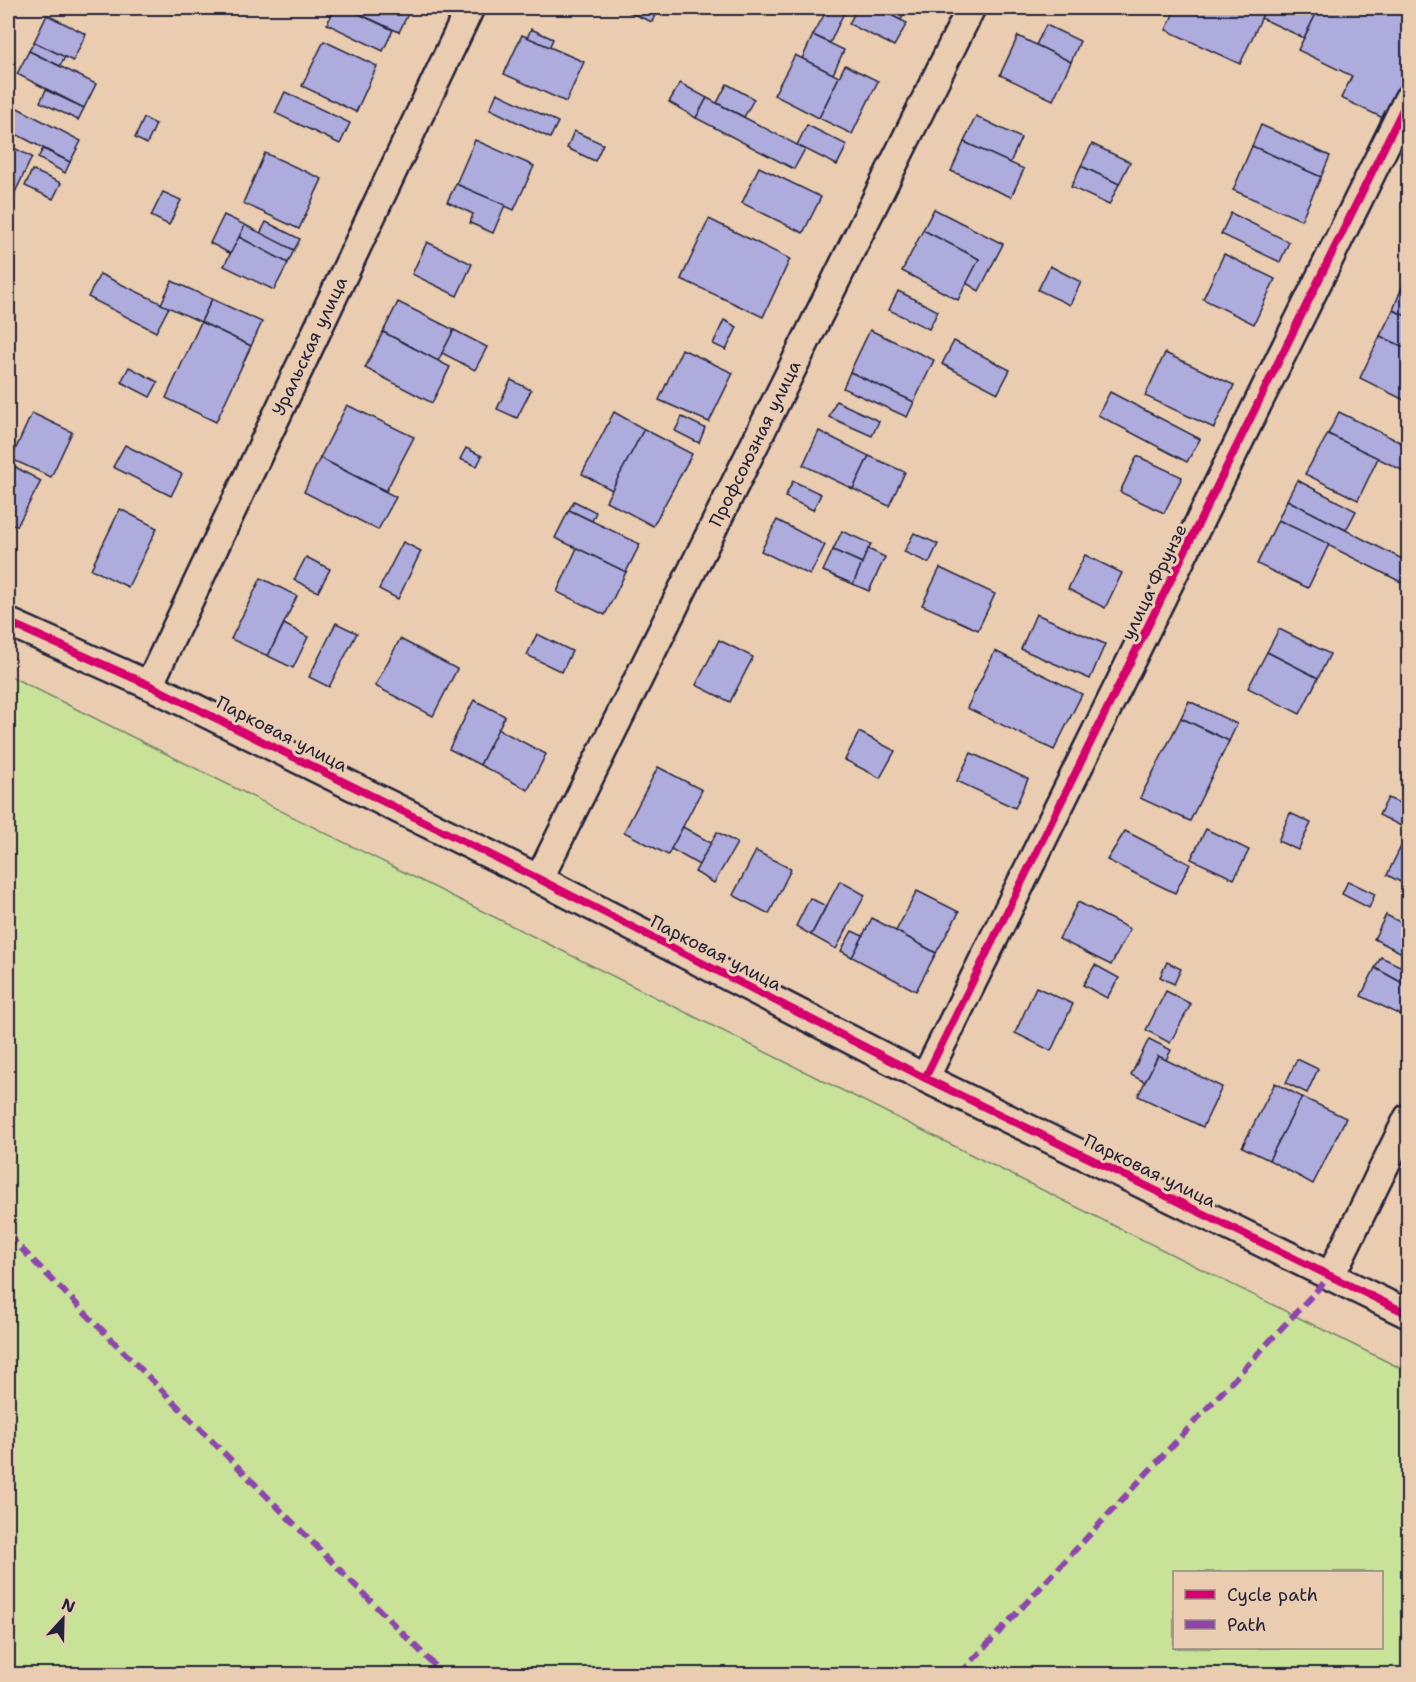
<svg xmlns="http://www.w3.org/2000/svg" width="1416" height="1682" font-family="'Shantell Sans',sans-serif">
<rect width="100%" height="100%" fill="#eacdb1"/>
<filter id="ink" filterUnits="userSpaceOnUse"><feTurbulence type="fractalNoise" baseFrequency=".0167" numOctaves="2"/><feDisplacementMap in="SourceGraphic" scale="12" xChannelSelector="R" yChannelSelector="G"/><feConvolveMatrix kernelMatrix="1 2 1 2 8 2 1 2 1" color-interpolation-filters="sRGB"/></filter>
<g filter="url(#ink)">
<path fill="#c8e298" stroke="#75826a" stroke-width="1.5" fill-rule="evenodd" d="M8,675L1408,1372V1674H8ZM1174,1572H1382V1648H1174Z"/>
<g fill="#adacdd" stroke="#22223b" stroke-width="1.5">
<path d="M335,8H346L393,30L383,51L327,24Z"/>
<path d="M346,8H411L399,32Z"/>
<path d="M619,8H658L652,22Z"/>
<path d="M828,8H846L830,43L813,35Z"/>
<path d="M857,8H877L907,23L894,46L849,24Z"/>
<path d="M877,8H907L901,20Z"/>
<path d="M1176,8H1266L1240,64L1166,30Z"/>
<path d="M1266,8H1319L1304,38L1261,18Z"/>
<path d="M1319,8H1391L1408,16V70L1385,119L1341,98L1352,76L1298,50Z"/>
<path d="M47,15L86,34L73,61L34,42Z"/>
<path d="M1046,25L1080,41L1071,62L1036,45Z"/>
<path d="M531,29L553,39L549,48L527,38Z"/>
<path d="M522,35L584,62L566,102L504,74Z"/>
<path d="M813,35L844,50L833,74L802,59Z"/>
<path d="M1018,36L1071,62L1053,100L1000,75Z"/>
<path d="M324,41L377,66L356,112L302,86Z"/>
<path d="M34,42L65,57L60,66L29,51Z"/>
<path d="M29,51L96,84L84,108L17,74Z"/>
<path d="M795,55L839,77L819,118L774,95Z"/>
<path d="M845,65L878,81L852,134L819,118Z"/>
<path d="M680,83L707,98L696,118L669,102Z"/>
<path d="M727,84L754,99L744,117L717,103Z"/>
<path d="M46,90L84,108L78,120L40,102Z"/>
<path d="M285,92L350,123L340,144L275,113Z"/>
<path d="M497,93L558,122L550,138L490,109Z"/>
<path d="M707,98L805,149L794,169L696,118Z"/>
<path d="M8,103L81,141L70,162L8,130Z"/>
<path d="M976,116L1021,138L1010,163L964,142Z"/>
<path d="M144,118L156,124L147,144L135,138Z"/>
<path d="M807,125L847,145L837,165L797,145Z"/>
<path d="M1261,125L1330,156L1321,177L1252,146Z"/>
<path d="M574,131L603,144L595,161L567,148Z"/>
<path d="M475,140L534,166L514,210L456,184Z"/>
<path d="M964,142L1024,169L1011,197L951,171Z"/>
<path d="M1092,144L1130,162L1119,184L1081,166Z"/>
<path d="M8,145L32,157L8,207Z"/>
<path d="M1252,146L1321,177L1301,220L1233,190Z"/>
<path d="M43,149L70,162L65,173L38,158Z"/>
<path d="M265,153L322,179L299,229L243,203Z"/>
<path d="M1081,166L1119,184L1109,205L1071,187Z"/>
<path d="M759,167L821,197L803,233L742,203Z"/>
<path d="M32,170L61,183L53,199L25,186Z"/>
<path d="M456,184L505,205L493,233L470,223L473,214L447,202Z"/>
<path d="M163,192L181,200L169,225L151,216Z"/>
<path d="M934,209L1003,244L979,291L966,283L979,259L923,230Z"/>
<path d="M1231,213L1289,242L1280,262L1221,234Z"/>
<path d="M224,215L245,225L231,254L210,243Z"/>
<path d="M709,219L790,259L763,317L681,279Z"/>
<path d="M266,222L300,239L294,250L260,234Z"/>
<path d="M245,225L294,250L288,263L239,237Z"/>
<path d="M923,230L979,259L958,300L902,271Z"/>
<path d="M239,237L288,263L274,290L224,266Z"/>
<path d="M427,242L472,264L457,296L412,274Z"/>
<path d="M1224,254L1275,279L1254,324L1203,299Z"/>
<path d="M1050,266L1081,282L1070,305L1038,290Z"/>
<path d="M100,274L169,307L156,332L88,297Z"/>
<path d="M172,281L212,299L201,322L161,304Z"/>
<path d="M1402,287L1408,290V317L1393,310Z"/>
<path d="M898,291L938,311L929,329L889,310Z"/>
<path d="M212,299L262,322L251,346L201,322Z"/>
<path d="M398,302L454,330L438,361L383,332Z"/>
<path d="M1393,310L1408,317V349L1380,336Z"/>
<path d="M724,320L737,327L726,350L713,344Z"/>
<path d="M201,322L251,346L216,422L166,398Z"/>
<path d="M454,330L487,347L475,370L442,353Z"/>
<path d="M870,330L934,360L914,402L850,372Z"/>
<path d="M383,332L450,367L432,403L365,368Z"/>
<path d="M1380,336L1408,349V402L1360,378Z"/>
<path d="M954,341L1010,370L998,393L942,364Z"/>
<path d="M682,349L733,373L709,422L659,400Z"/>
<path d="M1165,353L1234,385L1214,428L1145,396Z"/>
<path d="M129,367L158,382L150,397L121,382Z"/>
<path d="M850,372L914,402L907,417L843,388Z"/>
<path d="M511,380L531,390L517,418L497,409Z"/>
<path d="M1110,392L1200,439L1187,462L1098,415Z"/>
<path d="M836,401L879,421L872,436L829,417Z"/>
<path d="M347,405L414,437L386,491L320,458Z"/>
<path d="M614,412L644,429L612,490L582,474Z"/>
<path d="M1339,412L1408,446V473L1328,434Z"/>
<path d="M32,413L72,432L51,477L11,459Z"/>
<path d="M682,417L705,428L699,443L675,431Z"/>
<path d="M644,429L692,454L653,526L606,501Z"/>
<path d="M819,431L869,456L853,489L803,465Z"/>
<path d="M1328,434L1378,458L1358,500L1305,474Z"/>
<path d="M125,445L182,474L171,496L113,467Z"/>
<path d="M466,448L482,456L477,466L460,459Z"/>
<path d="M869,456L905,472L889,506L853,489Z"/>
<path d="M1137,456L1182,477L1164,513L1120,492Z"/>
<path d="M320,458L396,497L378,530L304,492Z"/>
<path d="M8,463L41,481L17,526L8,522Z"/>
<path d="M1297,480L1356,511L1346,530L1287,500Z"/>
<path d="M793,481L821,494L813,510L785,497Z"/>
<path d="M1287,500L1408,562L1407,585L1278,520Z"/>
<path d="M574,501L596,512L592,521L569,510Z"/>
<path d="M120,509L157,528L128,587L91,569Z"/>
<path d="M569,510L640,544L626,572L555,538Z"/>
<path d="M777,520L825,545L810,575L761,551Z"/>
<path d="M1278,520L1329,544L1308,588L1257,564Z"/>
<path d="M842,531L871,544L862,563L833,550Z"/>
<path d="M914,533L938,544L929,563L904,552Z"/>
<path d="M403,542L421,551L398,599L379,589Z"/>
<path d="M577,548L626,572L605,615L557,592Z"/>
<path d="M868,549L885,557L869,591L853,584Z"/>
<path d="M833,550L862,563L853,584L823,571Z"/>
<path d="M1085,555L1122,573L1105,608L1068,589Z"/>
<path d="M306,557L330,569L318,592L294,580Z"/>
<path d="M940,568L995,594L978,630L922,605Z"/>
<path d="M261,578L297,596L268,656L231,639Z"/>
<path d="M1036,614L1105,644L1090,679L1021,649Z"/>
<path d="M336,623L357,633L329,687L309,677Z"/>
<path d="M284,624L308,637L293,668L268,656Z"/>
<path d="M1279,629L1330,654L1318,678L1267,652Z"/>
<path d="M537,634L572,651L562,672L527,655Z"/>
<path d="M400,639L457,669L433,716L375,686Z"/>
<path d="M719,640L753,657L730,702L696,685Z"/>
<path d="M995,651L1082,694L1054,750L967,708Z"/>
<path d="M1267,652L1318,678L1300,714L1248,688Z"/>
<path d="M474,700L505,716L480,765L449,749Z"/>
<path d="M1189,701L1237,724L1229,741L1181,718Z"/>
<path d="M1181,718L1229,741L1190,821L1140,798Z"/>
<path d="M498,729L546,754L528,790L480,765Z"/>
<path d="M859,732L895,751L880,778L845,760Z"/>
<path d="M971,753L1028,779L1015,808L957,781Z"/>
<path d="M658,767L702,790L668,855L624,832Z"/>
<path d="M1388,798L1408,807V821L1405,828L1379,815Z"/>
<path d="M1290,813L1311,823L1298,850L1278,841Z"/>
<path d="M683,827L711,843L699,865L671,849Z"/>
<path d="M1206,829L1249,850L1234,879L1191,859Z"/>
<path d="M1125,831L1190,864L1175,893L1107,860Z"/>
<path d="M717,832L737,843L714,883L695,872Z"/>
<path d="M1408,832V886L1387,875Z"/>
<path d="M756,851L791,869L769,914L733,895Z"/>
<path d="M840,881L865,895L836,949L811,935Z"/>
<path d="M1348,881L1375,894L1369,908L1342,894Z"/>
<path d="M917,891L959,912L936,953L896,931Z"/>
<path d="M810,898L826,906L811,935L796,926Z"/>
<path d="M1078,902L1130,929L1111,965L1059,939Z"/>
<path d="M1386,915L1408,926V956L1374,939Z"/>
<path d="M872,918L936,953L916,991L852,957Z"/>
<path d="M852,931L863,936L852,957L841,951Z"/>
<path d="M1381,957L1404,968L1406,963L1408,964V986L1375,968Z"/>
<path d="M1167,962L1181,969L1174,984L1160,977Z"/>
<path d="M1095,965L1119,978L1107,998L1083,985Z"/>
<path d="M1375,968L1408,986V1000L1401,1015L1361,996Z"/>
<path d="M1036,987L1073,1004L1051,1051L1015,1033Z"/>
<path d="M1166,991L1191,1004L1170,1043L1146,1030Z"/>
<path d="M1149,1039L1171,1050L1166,1060L1158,1056L1145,1082L1131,1075Z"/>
<path d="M1158,1056L1222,1087L1203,1127L1138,1096Z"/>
<path d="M1297,1059L1318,1069L1307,1093L1286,1083Z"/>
<path d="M1275,1083L1302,1097L1269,1160L1242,1147Z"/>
<path d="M1302,1097L1346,1118L1313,1184L1269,1160Z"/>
</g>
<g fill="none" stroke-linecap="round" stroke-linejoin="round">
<g stroke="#22223b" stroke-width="32">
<g id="street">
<path d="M8,622L149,685L539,879L925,1078L1408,1314"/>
<path id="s1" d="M149,685L470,8"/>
<path id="s2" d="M539,879L971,8"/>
<path d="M925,1078L1408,99"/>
<path d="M1331,1275L1408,1118"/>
</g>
</g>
<use href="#street" stroke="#eacdb1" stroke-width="27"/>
<g stroke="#8e44ad" stroke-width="6" stroke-dasharray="12 6" stroke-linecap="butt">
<path d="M8,1235L443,1674"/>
<path d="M960,1674L1331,1275"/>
</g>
<g stroke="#eacdb1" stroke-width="11">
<g id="cycleway">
<path d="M8,622L149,685L539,879L925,1078L1408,1314"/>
<path d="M925,1078L1408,99"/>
</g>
</g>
<use href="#cycleway" stroke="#d6006c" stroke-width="8"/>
</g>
</g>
<g text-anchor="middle" stroke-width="6" stroke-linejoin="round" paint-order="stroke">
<g font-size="18" fill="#22223b" stroke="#eacdb1">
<text dy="6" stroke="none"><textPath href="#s1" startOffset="375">Уральская улица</textPath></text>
<text dy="6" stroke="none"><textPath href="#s2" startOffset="486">Профсоюзная улица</textPath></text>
<text transform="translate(1154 582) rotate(-64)" y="6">улица Фрунзе</text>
<text transform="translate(282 734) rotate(27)" y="6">Парковая улица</text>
<text transform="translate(716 953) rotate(27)" y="6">Парковая улица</text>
<text transform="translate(1150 1171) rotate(26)" y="6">Парковая улица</text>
</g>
</g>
<rect width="1416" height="1682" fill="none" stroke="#eacdb1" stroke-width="30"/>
<rect x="15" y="15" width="1386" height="1652" fill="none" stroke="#22223b" stroke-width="2" filter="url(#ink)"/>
<rect x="1173" y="1571" width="210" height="78" fill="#eacdb1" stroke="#9a8982" stroke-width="1.5"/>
<rect x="1185" y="1590" width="30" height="9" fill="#d6006c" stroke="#9a8982" stroke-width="1.5"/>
<text x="1227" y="1601" font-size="18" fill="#22223b">Cycle path</text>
<rect x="1185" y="1620" width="30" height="9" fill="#8e44ad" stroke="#9a8982" stroke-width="1.5"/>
<text x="1227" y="1631" font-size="18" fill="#22223b">Path</text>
<g transform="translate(63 1619) rotate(22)" stroke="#eacdb1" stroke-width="4.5" paint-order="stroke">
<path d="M0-4.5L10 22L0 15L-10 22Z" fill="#22223b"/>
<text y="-9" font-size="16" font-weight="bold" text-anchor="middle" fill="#22223b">N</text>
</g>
</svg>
